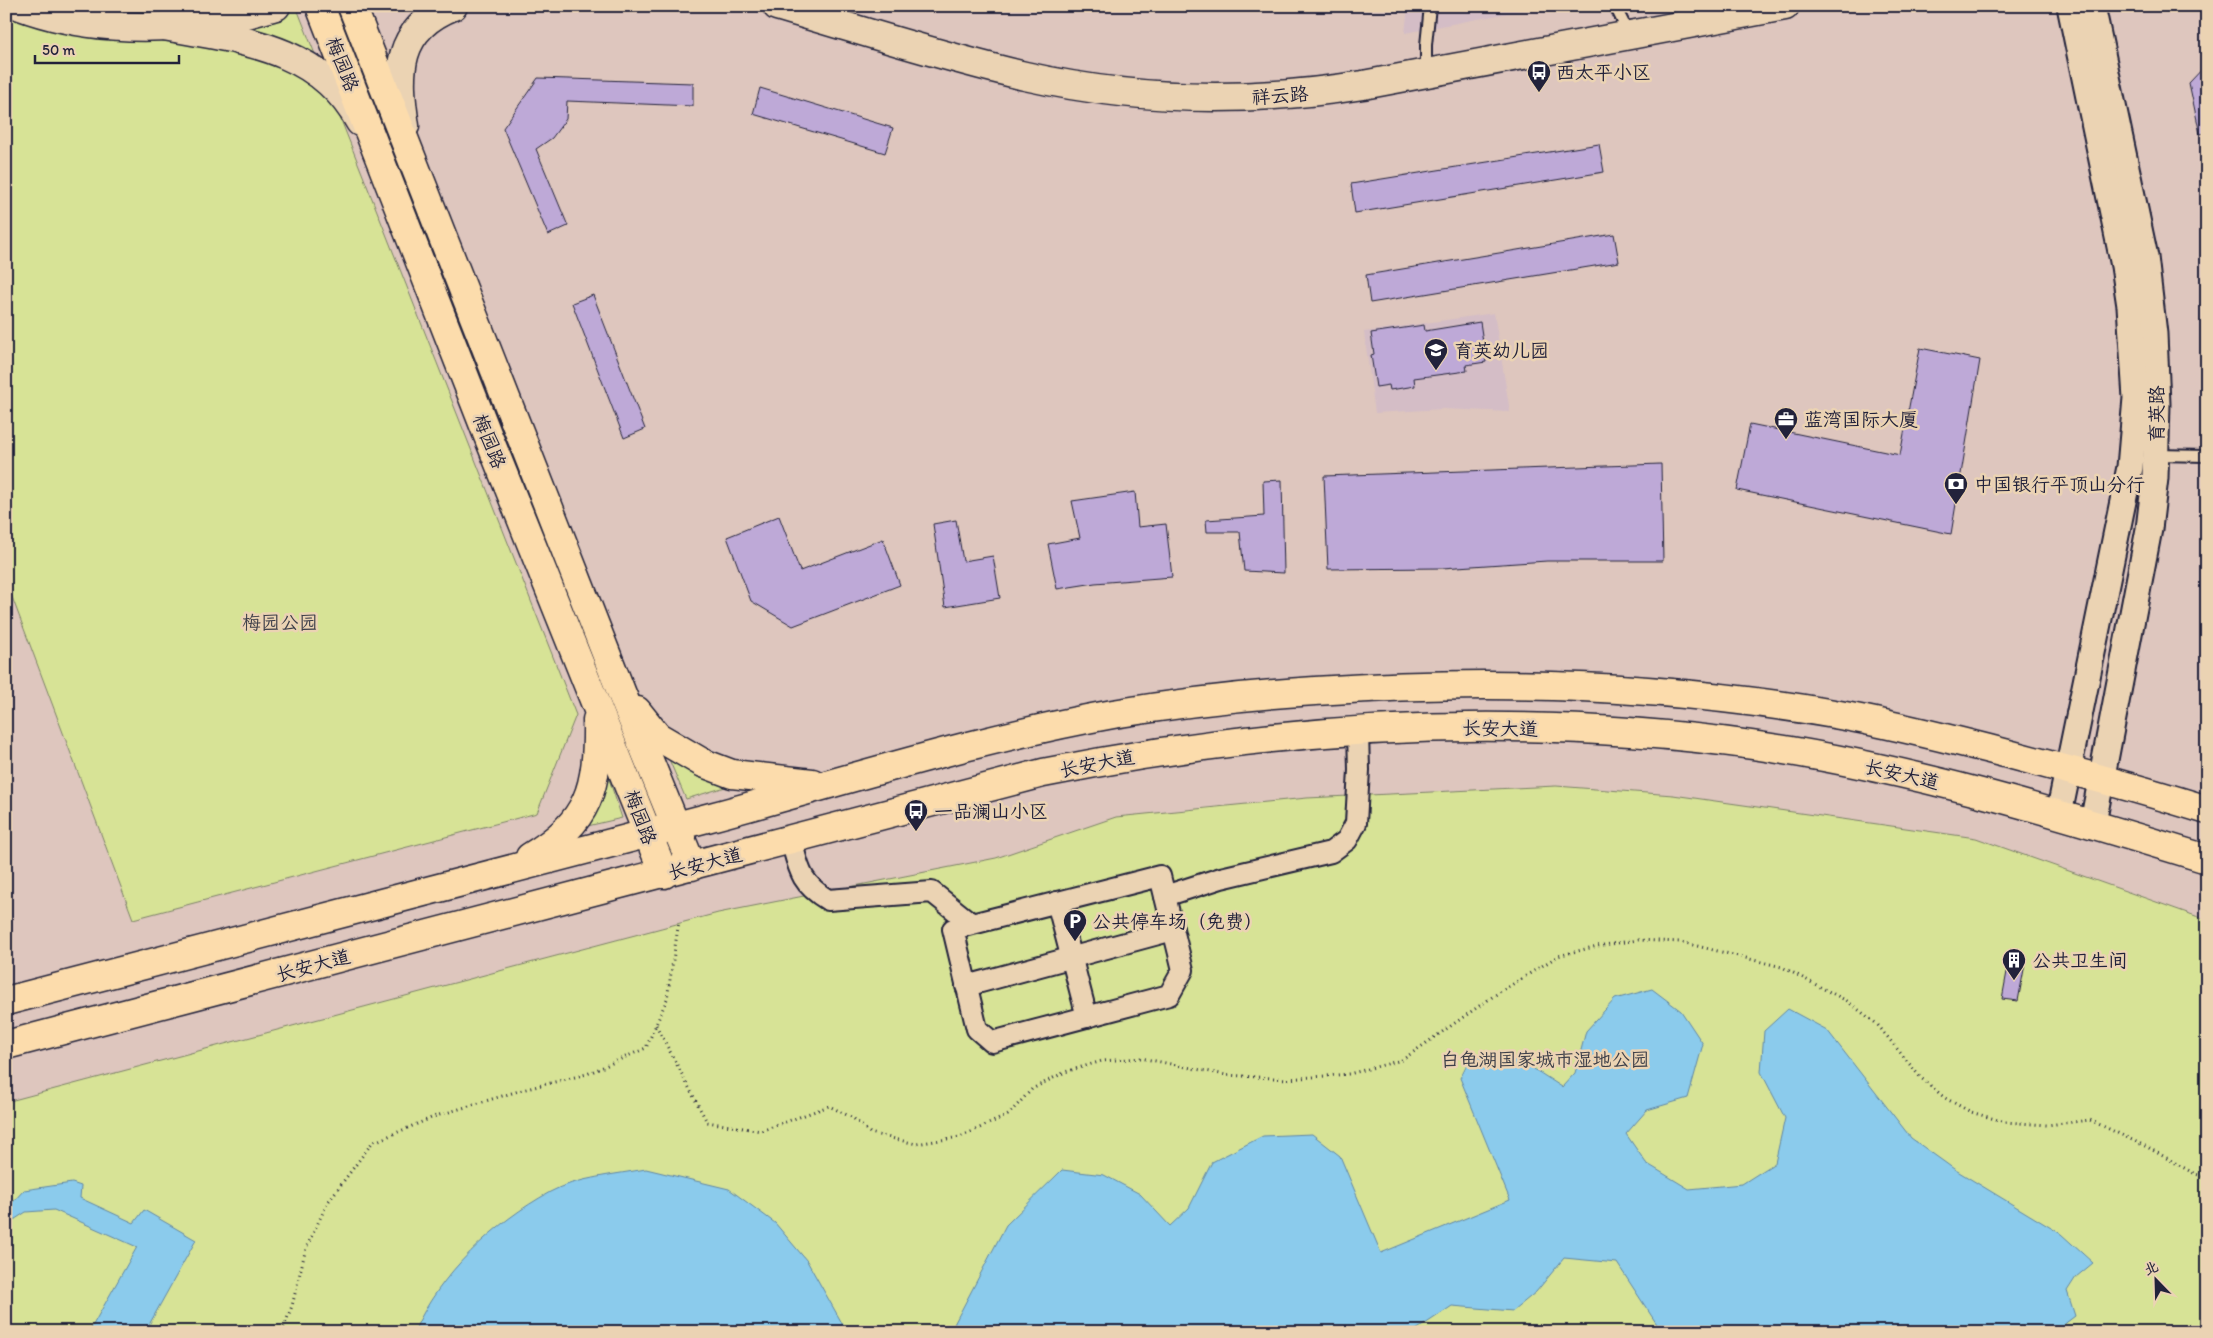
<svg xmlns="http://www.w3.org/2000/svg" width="2213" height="1338" font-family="Itim,'LXGW WenKai TC',sans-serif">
<rect width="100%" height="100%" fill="#dec6be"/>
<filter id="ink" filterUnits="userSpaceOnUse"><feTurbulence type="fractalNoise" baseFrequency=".02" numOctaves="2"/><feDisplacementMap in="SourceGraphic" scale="10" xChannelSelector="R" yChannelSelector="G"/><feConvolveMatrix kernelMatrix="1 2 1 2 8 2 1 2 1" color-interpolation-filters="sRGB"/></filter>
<g filter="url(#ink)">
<g fill="#d4bdc6">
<path d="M1408,6H1545L1405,33Z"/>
<path d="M1494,313L1510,412L1443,409L1375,413L1364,332Z"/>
</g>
<g fill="#d7e396" stroke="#7c8268">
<path d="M6,6H296L576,715L537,813L133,919L6,581Z"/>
<path d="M668,757L732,785L686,799Z"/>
<path d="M606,770L622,818L579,828Z"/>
<path d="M1556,786L1673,795L1976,838L2207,920V1332H6V1102L718,913L996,858L1116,817L1307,798Z"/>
</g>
<g fill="#8bcbec" stroke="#6187a5">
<path d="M1652,989L1681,1011L1703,1044L1688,1098L1647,1110L1626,1134L1646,1163L1689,1189L1742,1184L1775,1163L1785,1118L1761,1072L1764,1031L1788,1009L1827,1030L1911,1138L1954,1169L2061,1234L2093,1263L2076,1277L2067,1291L2075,1316L2054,1332H1662L1617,1263L1564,1258L1536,1292L1513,1311L1452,1306L1413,1332H950L1006,1225L1062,1170L1104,1175L1140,1194L1170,1226L1189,1208L1212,1162L1263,1136L1312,1134L1340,1156L1381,1253L1510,1200L1460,1078L1471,1056L1520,1060L1562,1087L1575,1073L1586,1031L1615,999Z"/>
<path d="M646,1169L729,1189L775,1223L807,1261L847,1332H414C439,1274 495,1222 550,1192C575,1178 618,1174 646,1169Z"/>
<path d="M72,1183L81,1186L80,1198L134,1223L144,1210L196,1240L145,1332H89L137,1247L54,1210L26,1212L6,1225V1206L12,1203L24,1190Z"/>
</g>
<g fill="#bea9d7" stroke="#22223b">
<path d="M2207,64V133L2200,134L2189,83Z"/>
<path d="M538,78L693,83V106L567,101L566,119L552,138L536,149L568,226L548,235L503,128Z"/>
<path d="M760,88L893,128L885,153L753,114Z"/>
<path d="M1599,144L1604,172L1355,213L1351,184Z"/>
<path d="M1614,234L1619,262L1370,303L1366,275Z"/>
<path d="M593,295L645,429L624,438L572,303Z"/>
<path d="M1480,322L1486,362L1466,365L1467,371L1414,378L1415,386L1390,390L1389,385L1376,387L1371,355L1374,354L1371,333L1424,325L1425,331Z"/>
<path d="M1920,348L1980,360L1951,534L1737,490L1750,424L1900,455Z"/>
<path d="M1661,464L1663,561H1547L1442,568L1328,569L1324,476Z"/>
<path d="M1282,480L1284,573L1244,571L1240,532H1207L1206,520L1264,516L1263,481Z"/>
<path d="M1135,492L1138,527L1166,524L1172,577L1095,583L1057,589L1048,544L1080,538L1072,501Z"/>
<path d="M779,516L800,571L883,539L900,585L793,626L751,601L727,537Z"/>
<path d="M956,520L963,561L993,556L1000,598L945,607L933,524Z"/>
<path d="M2009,961L2025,964L2018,1001L2002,999Z"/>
</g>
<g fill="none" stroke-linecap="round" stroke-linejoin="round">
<g stroke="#22223b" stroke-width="14">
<g id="service">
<path d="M1615,6L1629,34"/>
<path d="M1426,72V45L1430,6"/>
<path d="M2156,455L2207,456"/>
</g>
</g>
<g stroke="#22223b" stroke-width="24">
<g id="minor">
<path d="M791,840C799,869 800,883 828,900L932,892L972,924L1160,876L1183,970L1169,995L992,1042L977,1029L953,929L972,924"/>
<path d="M1165,896L1221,878L1331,852L1347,840L1356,823L1359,770L1358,732"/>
<path d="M1057,902L1087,1017"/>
<path d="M966,986L1173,930"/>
</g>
</g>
<g stroke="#22223b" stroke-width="29">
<g id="tertiary">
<path d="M2092,6L2145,257L2154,334L2157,404L2155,478L2149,529L2093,823"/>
<path d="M2059,814L2130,467L2136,398L2130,306L2124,266L2070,6"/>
</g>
</g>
<g stroke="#22223b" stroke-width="31">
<g id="secondary">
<path d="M20,6C79,28 147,31 209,22C231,19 254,12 276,6"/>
<path d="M777,6C860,30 942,57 1025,76C1136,101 1251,103 1363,85L1785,6"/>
<path d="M164,26C240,40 319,46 360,122"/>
<path d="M405,126C397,73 395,29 453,6"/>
</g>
</g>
<g stroke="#22223b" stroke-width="31">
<g id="primary">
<path d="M320,6L488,436L664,874"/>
<path d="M352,6L622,694L692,866"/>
<path d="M637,711L657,736L703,763L732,774L812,783"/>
<path d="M530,857C590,821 598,788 597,720"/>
<path d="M6,1001C240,940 474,880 707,818C842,782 975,739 1113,714C1179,703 1248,695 1315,691C1488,679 1663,684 1834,714C1886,723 1938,736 1989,749C2062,768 2135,787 2207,810"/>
<path d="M6,1045L1043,773C1275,726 1516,712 1752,745C1907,767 2057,813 2207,859"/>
</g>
</g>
<g stroke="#22223b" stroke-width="3" stroke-dasharray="1 4" stroke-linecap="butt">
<path d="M656,1025L707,1122L761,1131L829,1106L853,1118L870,1133L916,1144L960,1137L1008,1115L1032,1089L1065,1072L1102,1061L1141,1058L1226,1075L1288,1079L1349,1074L1402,1060L1495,995L1558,956L1597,946L1638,940L1681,942L1782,967L1847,1001L1877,1024L1920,1077L1945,1098L1971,1112L2005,1122L2047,1125L2090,1120L2147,1147L2195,1174L2207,1177"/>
<path d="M282,1332L292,1306L306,1248L328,1202L372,1143L436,1116L522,1090L587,1074L646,1048L667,999L679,921"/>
</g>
<use href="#service" stroke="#ebd3b3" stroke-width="10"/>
<use href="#minor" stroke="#ebd3b3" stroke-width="20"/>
<use href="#tertiary" stroke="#ebd3b3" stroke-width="25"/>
<use href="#secondary" stroke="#ebd3b3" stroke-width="28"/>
<use href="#primary" stroke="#fcdcac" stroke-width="28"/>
</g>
</g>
<defs>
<g id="bus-pin" transform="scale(1.25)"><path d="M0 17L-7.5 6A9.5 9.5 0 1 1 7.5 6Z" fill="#22223b" stroke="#ebd3b3"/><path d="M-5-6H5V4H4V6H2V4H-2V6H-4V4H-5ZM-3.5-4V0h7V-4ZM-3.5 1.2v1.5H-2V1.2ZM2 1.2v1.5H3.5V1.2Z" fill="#fff"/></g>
<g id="school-pin" transform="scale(1.25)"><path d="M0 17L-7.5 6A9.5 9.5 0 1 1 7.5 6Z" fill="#22223b" stroke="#ebd3b3"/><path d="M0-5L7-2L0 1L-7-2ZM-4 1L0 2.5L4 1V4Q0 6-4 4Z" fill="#fff"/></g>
<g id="office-pin" transform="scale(1.25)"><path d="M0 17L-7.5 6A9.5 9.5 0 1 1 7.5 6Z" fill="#22223b" stroke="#ebd3b3"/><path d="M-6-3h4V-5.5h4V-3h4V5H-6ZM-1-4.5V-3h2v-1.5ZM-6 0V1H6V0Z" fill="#fff"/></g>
<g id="bank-pin" transform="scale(1.25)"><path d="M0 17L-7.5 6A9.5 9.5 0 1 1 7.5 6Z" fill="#22223b" stroke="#ebd3b3"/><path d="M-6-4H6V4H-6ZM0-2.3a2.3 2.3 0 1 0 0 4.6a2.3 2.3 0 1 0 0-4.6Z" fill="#fff"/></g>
<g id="parking-pin" transform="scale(1.25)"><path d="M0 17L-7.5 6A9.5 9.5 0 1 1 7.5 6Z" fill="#22223b" stroke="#ebd3b3"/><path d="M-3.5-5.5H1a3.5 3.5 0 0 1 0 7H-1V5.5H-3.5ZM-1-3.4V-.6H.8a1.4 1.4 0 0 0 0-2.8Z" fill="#fff"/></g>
<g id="building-pin" transform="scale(1.25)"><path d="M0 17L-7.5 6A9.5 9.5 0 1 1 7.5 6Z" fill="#22223b" stroke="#ebd3b3"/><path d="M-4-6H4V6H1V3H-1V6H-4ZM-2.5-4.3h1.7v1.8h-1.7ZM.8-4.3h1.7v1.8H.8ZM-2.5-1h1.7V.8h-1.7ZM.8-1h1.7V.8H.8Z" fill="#fff"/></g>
</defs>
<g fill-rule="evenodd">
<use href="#bus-pin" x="1539" y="72"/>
<use href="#school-pin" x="1436" y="350"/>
<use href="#office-pin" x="1786" y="419"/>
<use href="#bank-pin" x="1956" y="484"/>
<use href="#bus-pin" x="916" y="811"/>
<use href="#parking-pin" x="1075" y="921"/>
<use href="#building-pin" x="2014" y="960"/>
</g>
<g text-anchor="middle" stroke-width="5" stroke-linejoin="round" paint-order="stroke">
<g font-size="19" fill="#22223b" stroke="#ebd3b3">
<text transform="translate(343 64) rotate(68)" y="7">梅园路</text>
<text transform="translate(1280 95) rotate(-4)" y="7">祥云路</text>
<text transform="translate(2156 414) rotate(-90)" y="7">育英路</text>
<text transform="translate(490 441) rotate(68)" y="7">梅园路</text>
<text transform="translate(1500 728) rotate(1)" y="7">长安大道</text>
<text transform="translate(1097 763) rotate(-11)" y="7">长安大道</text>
<text transform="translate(1902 774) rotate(13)" y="7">长安大道</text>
<text transform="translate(641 817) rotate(69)" y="7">梅园路</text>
<text transform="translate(705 863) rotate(-15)" y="7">长安大道</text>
<text transform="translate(313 965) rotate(-15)" y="7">长安大道</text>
</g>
<g font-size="19" fill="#22223b" stroke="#ebd3b3" text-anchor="start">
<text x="1556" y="79">西太平小区</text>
<text x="1454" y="357">育英幼儿园</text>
<text x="1804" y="426">蓝湾国际大厦</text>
<text x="1974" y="491">中国银行平顶山分行</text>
<text x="934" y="818">一品澜山小区</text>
<text x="1092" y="928">公共停车场（免费）</text>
<text x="2032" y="967">公共卫生间</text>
</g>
<g font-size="19" fill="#3d3f49" stroke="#ebd3b3">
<text x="280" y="629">梅园公园</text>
<text x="1545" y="1066">白龟湖国家城市湿地公园</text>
</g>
</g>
<rect width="2213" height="1338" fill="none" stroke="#ebd3b3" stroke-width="25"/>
<rect x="12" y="12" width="2188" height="1313" fill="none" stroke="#22223b" stroke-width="2" filter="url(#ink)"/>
<g transform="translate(2156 1280) rotate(337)" stroke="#ebd3b3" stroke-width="4" paint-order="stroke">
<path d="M0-4L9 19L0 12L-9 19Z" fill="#22223b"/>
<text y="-8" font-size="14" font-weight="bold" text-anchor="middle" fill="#22223b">北</text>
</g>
<path d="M35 55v8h144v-8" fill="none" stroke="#22223b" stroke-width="2.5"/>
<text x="42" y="55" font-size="15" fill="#22223b" stroke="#ebd3b3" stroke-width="4" paint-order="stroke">50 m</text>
</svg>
